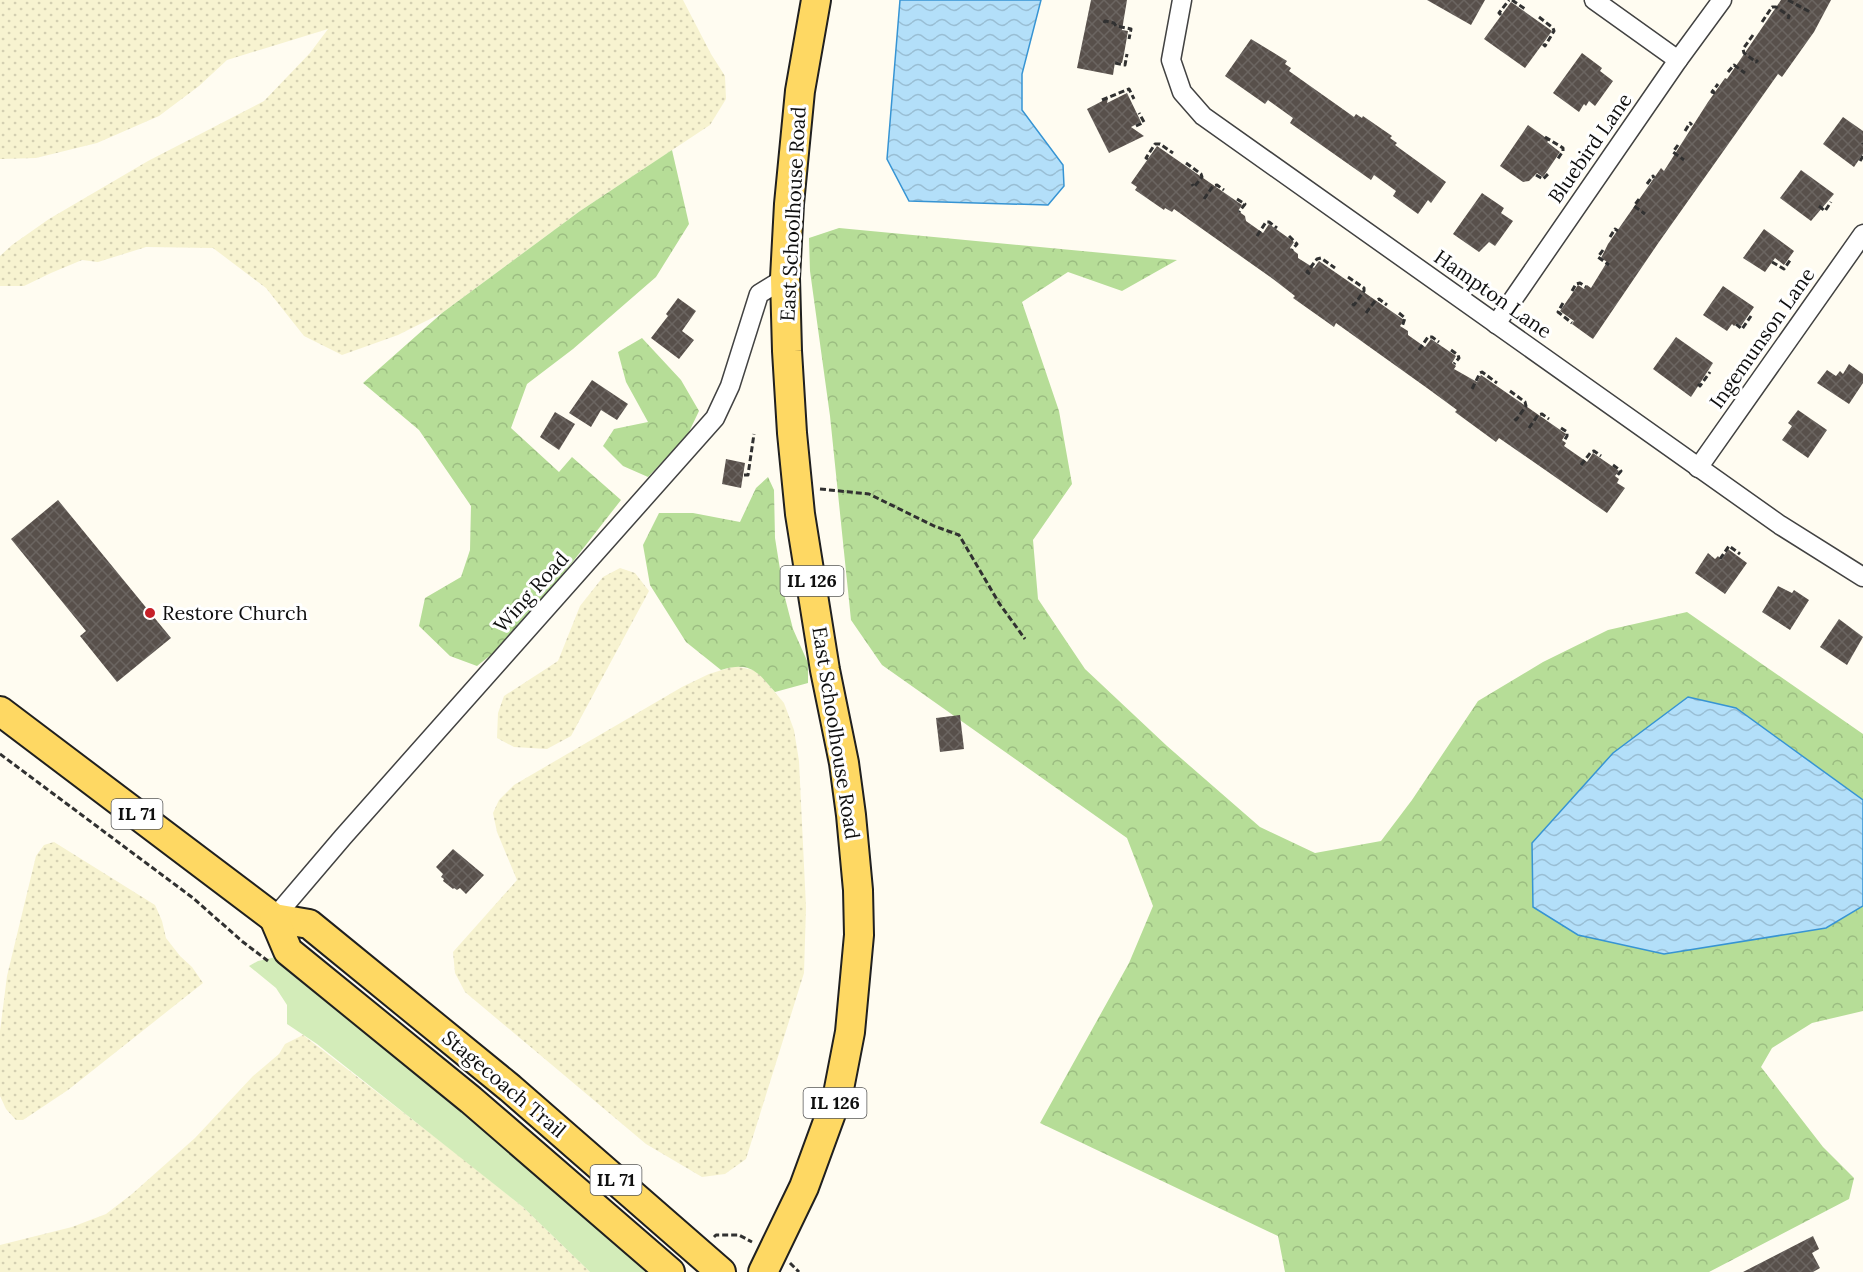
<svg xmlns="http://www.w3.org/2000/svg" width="1863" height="1272" font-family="Lora,serif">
<defs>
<pattern id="farmland-dots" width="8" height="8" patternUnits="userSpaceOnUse" patternTransform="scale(1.5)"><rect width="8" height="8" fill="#f7f3d0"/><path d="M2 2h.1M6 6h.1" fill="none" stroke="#d3cfb1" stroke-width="1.8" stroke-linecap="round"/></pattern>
<pattern id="forest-crowns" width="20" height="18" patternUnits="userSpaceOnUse" patternTransform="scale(1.5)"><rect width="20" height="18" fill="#b6dd97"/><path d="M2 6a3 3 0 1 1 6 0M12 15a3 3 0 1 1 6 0" fill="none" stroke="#9bbc81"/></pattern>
<pattern id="water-waves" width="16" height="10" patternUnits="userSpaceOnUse" patternTransform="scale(1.5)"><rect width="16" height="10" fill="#b3dff9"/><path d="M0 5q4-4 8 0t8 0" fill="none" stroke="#99bed4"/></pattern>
<pattern id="building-cross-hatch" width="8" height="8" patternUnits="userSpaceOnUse" patternTransform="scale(1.5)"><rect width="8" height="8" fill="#58504b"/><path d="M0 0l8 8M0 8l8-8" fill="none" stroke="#6b6561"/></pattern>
</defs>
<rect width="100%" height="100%" fill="#fffcf1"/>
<g fill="url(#farmland-dots)">
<path d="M0,0H683L711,54L725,76L726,99L710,125L580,211L442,313L398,335L342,355L304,336L266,288L213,248L146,247L98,262L82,260L51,273L24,286H0V256L12,245L49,219L148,161L264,101L310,53L328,29L227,60L199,86L159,116L97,143L36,158L0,159Z"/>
<path d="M620,568L635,573L649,591L571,736L547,749L514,747L497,738L498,713L504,696L558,661L580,606L603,577Z"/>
<path d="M735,666L757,671L784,703L794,730L799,761L806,907L804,973L746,1159L725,1174L702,1177L646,1144L465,992L455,973L453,952L517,880L497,832L493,813L499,800L514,785L682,687L709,674Z"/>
<path d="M54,842L155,905L162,921L166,938L180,956L192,967L203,983L68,1090L23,1120H16L6,1109L0,1096V1031L7,976L36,856L44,845Z"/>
<path d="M303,1035L453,1151L523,1207L590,1272H0V1245L72,1227L106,1214L132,1194L195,1138L253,1076L279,1054L285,1044Z"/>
</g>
<path fill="#d3ecb9" d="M276,957L628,1249L653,1272H590L523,1207L317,1044L287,1024V1005L276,988L249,966L258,961Z"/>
<g fill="url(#forest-crowns)">
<path d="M672,150L689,224L656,277L573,349L527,384L511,428L559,472L572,457L621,500L571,564L507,642L477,666L450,656L419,626L425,598L461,577L470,550L471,506L419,430L363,383L442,313L580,211Z"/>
<path d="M839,228L1177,260L1122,291L1068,272L1022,302L1059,411L1072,484L1033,540L1038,599L1085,669L1167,746L1260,827L1315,853L1381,841L1412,800L1478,701L1543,662L1608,630L1687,612L1863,734V800L1736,708L1826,928L1863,906V1011L1812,1023L1772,1048L1761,1067L1823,1147L1854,1178L1849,1199L1709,1272H1285L1278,1236L1040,1123L1129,963L1153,906L1127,838L882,665L851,620L830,416L810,271L809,238Z"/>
<path d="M642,338L681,380L699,411L687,436L648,477L623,466L603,446L614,429L648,422L626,382L618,352Z"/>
<path d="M768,477L774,490L775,538L784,594L793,629L808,663V683L775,692C757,671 750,661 721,670L686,642L650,585L643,545L659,513H693L740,522L756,488Z"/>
</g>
<g fill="url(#water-waves)" stroke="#3794d3" stroke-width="1.5">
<path d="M900,0H1041L1022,74V110L1063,165L1064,186L1048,205L909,201L887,159Z"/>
<path d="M1688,697L1736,708L1863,800V906L1826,928L1664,954L1578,935L1533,907L1532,843L1613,753Z"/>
</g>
<g fill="url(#building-cross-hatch)">
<path d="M1091,0H1127L1122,30L1128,31L1124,54L1122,63L1115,62L1113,75L1077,68Z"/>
<path d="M1427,0H1485L1471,25Z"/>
<path d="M1781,0H1831L1814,32L1782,77L1778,74L1659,242L1593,339L1590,337L1572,324L1574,321L1560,311L1578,285L1584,289L1587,285L1591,288L1607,262L1601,258L1608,244L1661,168L1664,171L1708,102L1725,78L1727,79Z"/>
<path d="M1511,2L1552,31L1525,68L1484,39Z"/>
<path d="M1251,39L1287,61L1285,64L1291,68L1289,71L1354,117L1356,114L1362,118L1363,116L1392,136L1390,138L1397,143L1395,145L1446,182L1431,203L1428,200L1418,214L1393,196L1396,191L1374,175L1371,180L1290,123L1293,118L1268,100L1265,104L1225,76Z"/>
<path d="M1582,53L1602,68L1600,71L1613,81L1595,106L1589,101L1586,106L1584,104L1579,112L1553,93Z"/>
<path d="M1127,93L1141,122L1131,127L1144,136L1109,153L1087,109L1108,98L1107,103Z"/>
<path d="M1843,117L1863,131V154L1854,167L1823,144Z"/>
<path d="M1528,125L1549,140L1547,142L1560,152L1543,177L1537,173L1529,181L1523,182L1500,166Z"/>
<path d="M1157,146L1242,205L1238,211L1245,216L1246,221L1263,233L1269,224L1294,242L1290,248L1298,254V258L1314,268L1319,261L1404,320L1400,326L1408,331V335L1425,347L1431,339L1456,356L1452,363L1456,366L1454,369L1477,382L1481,375L1566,434L1562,440L1566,443L1564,446L1587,462L1593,453L1619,471L1615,476L1619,479L1617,483L1625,488L1607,513L1499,438L1496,442L1455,412L1457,410L1427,388L1336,323L1334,327L1293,298L1295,296L1273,279L1174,209L1172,212L1165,208L1164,210L1135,190L1137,187L1131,183Z"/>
<path d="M1801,170L1834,194L1811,221L1780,198Z"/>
<path d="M1482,193L1504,208L1501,213L1513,221L1495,246L1489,242L1479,252L1453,234Z"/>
<path d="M1764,229L1794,251L1784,265L1775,258L1765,272L1743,258Z"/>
<path d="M1723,286L1754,307L1741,326L1737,323L1734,326L1732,324L1727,331L1703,315Z"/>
<path d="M678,298L696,311L682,331L694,340L679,359L651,338L668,316L666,314Z"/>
<path d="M1676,337L1713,363L1691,397L1653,369Z"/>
<path d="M1849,364L1863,374V383L1849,404L1817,383L1827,370L1836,376L1840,371L1843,374Z"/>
<path d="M592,380L628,404L617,420L601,410L591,427L569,413Z"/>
<path d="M1798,410L1827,430L1808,458L1782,440L1792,426L1788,423Z"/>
<path d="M555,412L575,424L559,450L540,437Z"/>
<path d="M726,459L745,463L741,488L722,484Z"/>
<path d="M58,500L171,638L117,682L80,636L86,631L11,539Z"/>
<path d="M1728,549L1747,563L1725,594L1695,573L1708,553L1715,559L1718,556L1721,560Z"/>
<path d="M1778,586L1792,593L1794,590L1809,600L1790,630L1762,612Z"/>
<path d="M1839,619L1863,637L1847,665L1820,647Z"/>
<path d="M960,715L964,749L940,752L936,718Z"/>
<path d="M453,849L484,875L466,894L460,888L457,890L454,888L453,889L443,881L444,879L441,877L443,874L436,867Z"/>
<path d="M1813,1236L1819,1249L1812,1253L1820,1268L1813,1272H1743Z"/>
</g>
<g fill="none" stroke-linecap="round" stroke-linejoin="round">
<g stroke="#424242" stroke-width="21">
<g id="minor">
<path d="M1182,0L1171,60L1182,92L1203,116L1780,525L1863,577"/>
<path d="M1594,0L1678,60"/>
<path d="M1496,324L1678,60L1722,0"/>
<path d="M1698,468L1863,234"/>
<path d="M274,918L343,837L715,418L730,386L759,294L785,278"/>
</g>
</g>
<g stroke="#202020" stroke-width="32">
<g id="primary">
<path d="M0,711L274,918L309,924L510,1088L721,1272"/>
<path d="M274,918L288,951L471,1100L670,1272"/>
<path d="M763,1272L804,1187L838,1094L850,1032L859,935L858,890L851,815L844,763L825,670L800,514L792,433L787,351L785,278L789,204L800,91L816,0"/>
</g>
</g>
<g stroke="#313131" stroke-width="3" stroke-dasharray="6 3" stroke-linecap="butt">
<path d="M1512,0L1525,9"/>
<path d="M1788,0L1810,12L1811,11"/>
<path d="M1501,15L1499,13L1509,0"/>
<path d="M1539,17L1553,28L1554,31L1545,46L1543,44"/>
<path d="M1762,22L1772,7H1776L1789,16L1788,19"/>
<path d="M1104,23L1105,21L1114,23L1116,26L1131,29L1129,39"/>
<path d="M1753,35L1743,49L1744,53L1756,62L1758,60"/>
<path d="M1115,63L1125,65L1127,54"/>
<path d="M1728,72L1734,65L1745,73"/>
<path d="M1715,93L1712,92L1718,84"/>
<path d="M1102,100L1129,89L1134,99"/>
<path d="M1136,126L1144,122L1139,113"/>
<path d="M1685,131L1690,123L1692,125"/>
<path d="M1545,137L1563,148V151L1557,160"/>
<path d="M1863,143V144"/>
<path d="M1678,145L1673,152L1684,160"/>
<path d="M1148,159L1146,158L1155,144H1160L1173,153"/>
<path d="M1860,161L1863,156"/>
<path d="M1186,163L1201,174L1202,177L1194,187L1192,184"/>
<path d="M1536,175L1543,179L1550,172"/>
<path d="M1647,184L1653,176L1654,178"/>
<path d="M1204,199L1213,186L1217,185L1224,190"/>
<path d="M1237,199L1245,204L1239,212"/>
<path d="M1639,199L1634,206L1645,214"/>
<path d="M1819,206L1825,211L1831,202"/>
<path d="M1257,236L1266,222H1269L1277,228"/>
<path d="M1289,236L1297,244L1292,250"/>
<path d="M1610,237L1615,229L1618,231"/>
<path d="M1603,250L1598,257L1609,265"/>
<path d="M1772,262L1784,269L1791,259"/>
<path d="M1310,274L1307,272L1317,259L1321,258L1335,268"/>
<path d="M1348,277L1364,288V291L1354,305L1351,303"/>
<path d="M1572,291L1576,284L1580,283L1586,287"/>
<path d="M1563,303L1558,312L1572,323"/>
<path d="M1366,313L1375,301L1379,299L1387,305"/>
<path d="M1399,313L1405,318L1402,327"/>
<path d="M1736,324L1742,329L1751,316"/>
<path d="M1419,350L1428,337H1432L1439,342"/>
<path d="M1451,350L1458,355L1459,358L1454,364"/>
<path d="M1698,384L1700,386L1710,372"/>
<path d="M1472,389L1480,373L1482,372L1497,383"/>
<path d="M1510,391L1525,402L1526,406L1516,420L1513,417"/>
<path d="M1529,428L1538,415L1542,414L1549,419"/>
<path d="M1561,428L1567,432V436L1564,441"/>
<path d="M1581,465L1591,452L1594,451L1601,456"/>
<path d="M1613,465L1621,471L1616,477"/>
<path d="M744,475H748L754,434"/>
<path d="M820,489L869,494L934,526L959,535L999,603L1025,639"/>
<path d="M1720,559L1729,546L1740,554"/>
<path d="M0,754L193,898L243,942L268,961"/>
<path d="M714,1237L716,1235H739L752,1242"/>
<path d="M790,1263L799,1272"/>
</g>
<use href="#minor" stroke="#fff" stroke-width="18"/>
<use href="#primary" stroke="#fed863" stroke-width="28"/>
</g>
<circle fill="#c62028" stroke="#fff" stroke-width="2" cx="150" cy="613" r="6"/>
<g text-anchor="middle" stroke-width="6" stroke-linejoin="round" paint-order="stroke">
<g fill="#fff" stroke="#575757" stroke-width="1.5">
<rect x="780.5" y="566" width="63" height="30" rx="4.5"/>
<rect x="111.5" y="799" width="51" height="30" rx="4.5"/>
<rect x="803.5" y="1088" width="63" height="30" rx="4.5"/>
<rect x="590.5" y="1165" width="51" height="30" rx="4.5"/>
</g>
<g font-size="18" font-weight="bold" fill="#0f0f0f">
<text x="812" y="587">IL 126</text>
<text x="137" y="820">IL 71</text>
<text x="835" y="1109">IL 126</text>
<text x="616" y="1186">IL 71</text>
</g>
<g font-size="20" fill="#0f0f0f" stroke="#fff">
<text transform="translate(1590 148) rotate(-55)" y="7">Bluebird Lane</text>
<text transform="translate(793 214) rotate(-87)" y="7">East Schoolhouse Road</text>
<text transform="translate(1493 294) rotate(35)" y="7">Hampton Lane</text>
<text transform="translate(1762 338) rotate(-55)" y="7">Ingemunson Lane</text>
<text transform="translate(531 592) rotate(-48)" y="7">Wing Road</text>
<text transform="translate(836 733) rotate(81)" y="7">East Schoolhouse Road</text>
<text transform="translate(504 1084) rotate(40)" y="7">Stagecoach Trail</text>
</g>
<g font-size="20" fill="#0f0f0f" stroke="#fff" text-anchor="start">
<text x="162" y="620">Restore Church</text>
</g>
</g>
</svg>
